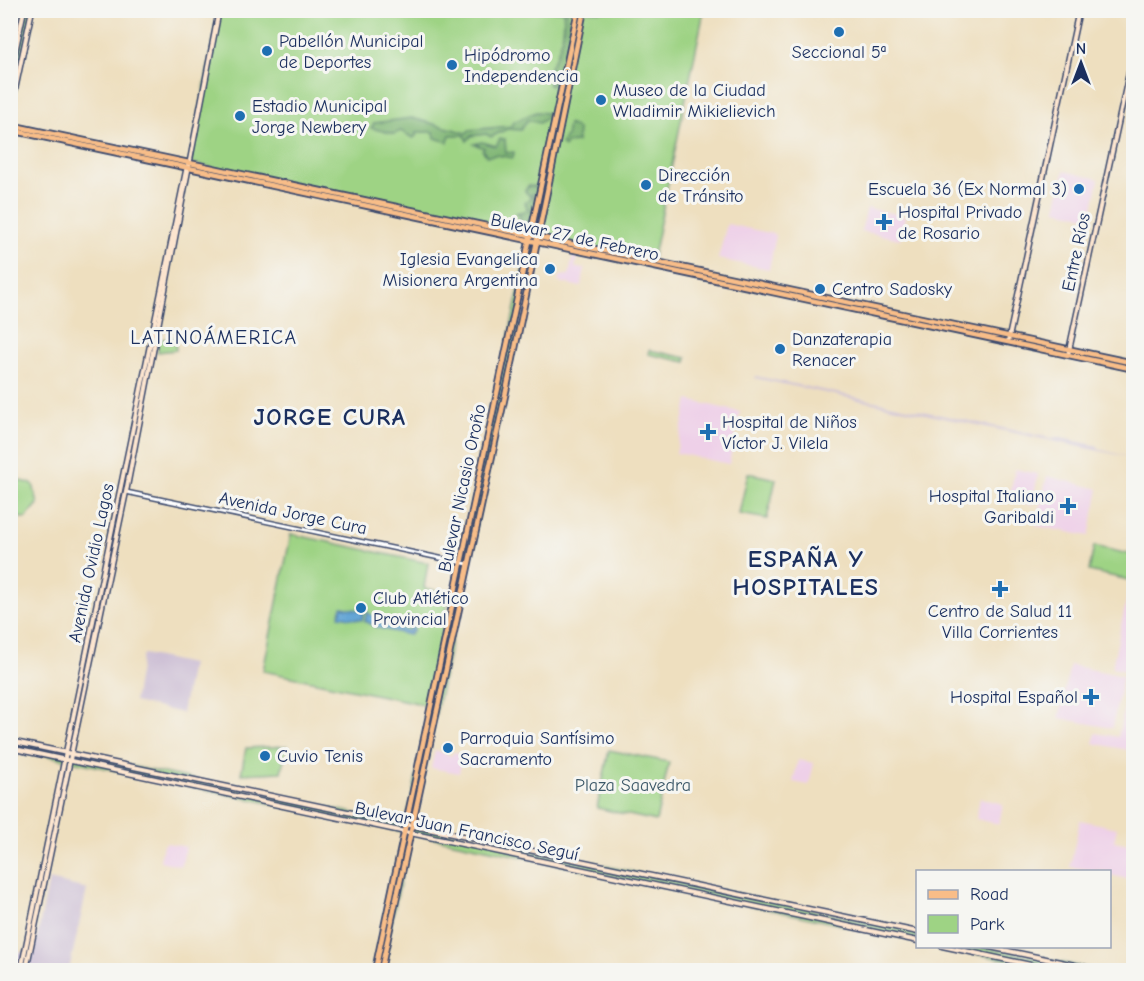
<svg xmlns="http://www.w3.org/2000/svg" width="1144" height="981" font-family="'Comic Neue',sans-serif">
<rect width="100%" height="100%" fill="#f6f6f2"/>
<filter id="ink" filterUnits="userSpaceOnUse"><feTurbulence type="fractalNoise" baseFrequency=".0167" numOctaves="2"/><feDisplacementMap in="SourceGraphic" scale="12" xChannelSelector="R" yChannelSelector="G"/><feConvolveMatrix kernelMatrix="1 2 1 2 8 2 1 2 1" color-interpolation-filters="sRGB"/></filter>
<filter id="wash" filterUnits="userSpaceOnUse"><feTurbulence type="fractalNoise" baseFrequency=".008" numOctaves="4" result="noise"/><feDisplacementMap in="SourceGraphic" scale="24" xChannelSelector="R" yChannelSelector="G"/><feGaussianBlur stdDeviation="1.35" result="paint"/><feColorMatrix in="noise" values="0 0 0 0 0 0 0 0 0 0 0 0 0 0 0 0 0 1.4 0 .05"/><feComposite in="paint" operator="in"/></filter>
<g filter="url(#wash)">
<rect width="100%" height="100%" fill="#eedfbf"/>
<g fill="#eed0e8">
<path d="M1064,171L1099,179L1091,217L1056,210Z"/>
<path d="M867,208L905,216L900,239L861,231Z"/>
<path d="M727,224L774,234L776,236L769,269L718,259Z"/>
<path d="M573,256L577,257L575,268H585L581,287L558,282L560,276L569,275Z"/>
<path d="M688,400L740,412L729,464L676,453Z"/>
<path d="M1015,469L1038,474L1032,505L1009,500Z"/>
<path d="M1047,476L1099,489L1089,536L1036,526Z"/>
<path d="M1130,583L1134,584L1133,751L1093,743L1096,733L1118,737L1132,672L1112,668Z"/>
<path d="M1070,665L1123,676L1112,728L1059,718Z"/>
<path d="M435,750L452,756L453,752L463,754L459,773L431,768Z"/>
<path d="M798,760L814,763L809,785L793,782Z"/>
<path d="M980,798L1003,804L999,824L976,819Z"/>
<path d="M1080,820L1117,828L1114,841L1133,845V880L1110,875V872L1070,867Z"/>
<path d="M167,843L186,847L181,866L160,861L163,845Z"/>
</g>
<g fill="#ccbed4">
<path d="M755,376L1055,439L1056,437L1098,446V449L1133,458L755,378Z"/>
<path d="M144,654L191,664L182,713L134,702L142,656Z"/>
<path d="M49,880L87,889L69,970H11V952H34Z"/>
</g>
<g fill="#9ed384" stroke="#5c8171" stroke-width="1.5">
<path d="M24,11H32L11,113V76Z"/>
<path d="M219,11H704L652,261L190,163Z"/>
<path d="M529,241L536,243L412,825L917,932V941L411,833L381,970H375L404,832L11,748V741L406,824Z"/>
<path d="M178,337L175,341L176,350L158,352L157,340Z"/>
<path d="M649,350L687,358L686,362L648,354Z"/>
<path d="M748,473L776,479L767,519L739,514Z"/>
<path d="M11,478L33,484L38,504L26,518L11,517Z"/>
<path d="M291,534L428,563L424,588L450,593L427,705L263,671Z"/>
<path d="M1094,546L1133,555V581L1089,571Z"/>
<path d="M287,746L281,772L241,774L246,748Z"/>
<path d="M609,750L669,762L656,821L597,808Z"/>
<path d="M942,947H985L1098,970H1054Z"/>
</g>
<g fill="#7eb572" stroke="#4c7268" stroke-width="1.5">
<path d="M563,11H567C573,32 567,70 551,86L548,84L553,77L550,67C560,49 566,32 563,11Z"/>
<path d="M536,112L547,113L548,117L539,123L527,120L521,130L507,129L491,137L486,134L471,136L467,141L464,135H450L448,142L435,138L434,132H416V136L413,138L401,131L394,134L371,128L374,123L412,118L467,133L469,130L511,126L513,122Z"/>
<path d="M568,124L578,129L577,142L567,143L564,147L561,144L566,137Z"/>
<path d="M500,139H505L506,153L514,152L513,158L496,155L487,156L482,150L484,148L474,144L482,142L496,146Z"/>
<path d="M528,186H535L538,192L531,195L535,198L529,221L519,225L516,223L521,217L516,213L528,210L525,203L531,198L525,191Z"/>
</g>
<g fill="#5ea3d4" stroke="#3c6999" stroke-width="1.5">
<path d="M342,607L364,611L362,620L339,616Z"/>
<path d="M367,612L385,626L393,625L396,628L409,631L411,628L406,624L410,623L414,630L409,635L379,628L365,621Z"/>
</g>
</g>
<g filter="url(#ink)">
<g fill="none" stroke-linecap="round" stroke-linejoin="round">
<g stroke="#3b496d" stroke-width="6">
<path id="tertiary" d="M126,492L468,564"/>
</g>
<g stroke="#3b496d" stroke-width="7">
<g id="secondary">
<path d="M10,76L24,10"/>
<path d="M10,113L32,10"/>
<path d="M1008,342L1079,10"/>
<path d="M1068,355L1134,50"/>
<path d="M10,741L918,932"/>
<path d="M10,748L918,941"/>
<path d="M942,946L1054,970"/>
<path d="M985,946L1098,970"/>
<path d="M21,970L187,166"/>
<path d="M26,970L126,492L219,10"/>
</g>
</g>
<g stroke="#3b496d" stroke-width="8">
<g id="primary">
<path d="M10,125L1134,363"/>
<path d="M10,130L1134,369"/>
<path d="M375,970L578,10"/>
<path d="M381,970L513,359L584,10"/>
</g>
</g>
<use href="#tertiary" stroke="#fff" stroke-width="3"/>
<use href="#secondary" stroke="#fce5cf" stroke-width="4"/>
<use href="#primary" stroke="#f8bd88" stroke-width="4.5"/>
</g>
</g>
<g fill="#1f6fb2" stroke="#f6f6f2" stroke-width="2">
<circle cx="839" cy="32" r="6"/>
<circle cx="267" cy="51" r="6"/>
<circle cx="452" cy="65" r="6"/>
<circle cx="601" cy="100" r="6"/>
<circle cx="240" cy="116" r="6"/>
<circle cx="646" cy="185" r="6"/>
<circle cx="1079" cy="189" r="6"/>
<path d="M881 213h6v6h6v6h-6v6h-6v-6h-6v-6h6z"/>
<circle cx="550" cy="269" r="6"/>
<circle cx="820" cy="289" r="6"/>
<circle cx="780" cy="349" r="6"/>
<path d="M705 423h6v6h6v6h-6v6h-6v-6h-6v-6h6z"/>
<path d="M1065 497h6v6h6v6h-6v6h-6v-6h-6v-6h6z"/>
<path d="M997 580h6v6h6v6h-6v6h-6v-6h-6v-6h6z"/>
<circle cx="361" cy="608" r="6"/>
<path d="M1088 688h6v6h6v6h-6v6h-6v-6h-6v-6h6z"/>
<circle cx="448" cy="748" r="6"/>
<circle cx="265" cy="756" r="6"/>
</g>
<g text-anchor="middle" stroke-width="6" stroke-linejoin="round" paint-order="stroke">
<g font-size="18" fill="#1b2f5e" stroke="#f6f6f2" text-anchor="start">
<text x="279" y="47">Pabellón Municipal<tspan x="279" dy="21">de Deportes</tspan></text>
<text x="839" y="58" text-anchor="middle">Seccional 5ª</text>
<text x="464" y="61">Hipódromo<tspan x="464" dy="21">Independencia</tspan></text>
<text x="613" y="96">Museo de la Ciudad<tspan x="613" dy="21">Wladimir Mikielievich</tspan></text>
<text x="252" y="112">Estadio Municipal<tspan x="252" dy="21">Jorge Newbery</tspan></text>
<text x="658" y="181">Dirección<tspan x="658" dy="21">de Tránsito</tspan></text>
<text x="1067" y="195" text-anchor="end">Escuela 36 (Ex Normal 3)</text>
<text x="898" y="218">Hospital Privado<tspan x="898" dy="21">de Rosario</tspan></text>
<text x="538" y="265" text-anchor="end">Iglesia Evangelica<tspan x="538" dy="21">Misionera Argentina</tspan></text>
<text x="832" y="295">Centro Sadosky</text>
<text x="792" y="345">Danzaterapia<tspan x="792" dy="21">Renacer</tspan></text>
<text x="722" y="428">Hospital de Niños<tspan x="722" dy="21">Víctor J. Vilela</tspan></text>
<text x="1054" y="502" text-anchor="end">Hospital Italiano<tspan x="1054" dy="21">Garibaldi</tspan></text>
<text x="373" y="604">Club Atlético<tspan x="373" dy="21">Provincial</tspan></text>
<text x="1000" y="617" text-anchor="middle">Centro de Salud 11<tspan x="1000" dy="21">Villa Corrientes</tspan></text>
<text x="1078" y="703" text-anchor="end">Hospital Español</text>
<text x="460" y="744">Parroquia Santísimo<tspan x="460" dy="21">Sacramento</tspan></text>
<text x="277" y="762">Cuvio Tenis</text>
</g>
<g font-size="18" fill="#1b2f5e" stroke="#f6f6f2">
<text transform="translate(575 237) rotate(12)" y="6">Bulevar 27 de Febrero</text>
<text transform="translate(1076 252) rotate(-78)" y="6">Entre Ríos</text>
<text transform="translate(462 488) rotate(-78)" y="6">Bulevar Nicasio Oroño</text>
<text transform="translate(293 513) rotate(12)" y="6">Avenida Jorge Cura</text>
<text transform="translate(91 563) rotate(-78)" y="6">Avenida Ovidio Lagos</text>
<text transform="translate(467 831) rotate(12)" y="6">Bulevar Juan Francisco Seguí</text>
</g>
<g font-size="18" fill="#3c5868" stroke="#f6f6f2">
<text x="633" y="791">Plaza Saavedra</text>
</g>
<g font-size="20" letter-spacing="1.5" fill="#1b2f5e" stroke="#f6f6f2">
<text x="214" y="344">LATINOÁMERICA</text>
</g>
<g font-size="24" font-weight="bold" letter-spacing="1.5" fill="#1b2f5e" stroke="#f6f6f2">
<text x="330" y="425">JORGE CURA</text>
<text x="806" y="567">ESPAÑA Y<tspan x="806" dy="28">HOSPITALES</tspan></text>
</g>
</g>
<rect width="1144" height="981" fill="none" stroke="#f6f6f2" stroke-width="36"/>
<rect x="916" y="870" width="195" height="78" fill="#f6f6f2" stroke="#9ea6b7" stroke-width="1.5"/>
<rect x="928" y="890" width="30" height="9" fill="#f8bd88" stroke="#9ea6b7" stroke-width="1.5"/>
<text x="970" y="900" font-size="18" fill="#1b2f5e">Road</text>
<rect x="928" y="915" width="30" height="18" fill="#9ed384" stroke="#9ea6b7" stroke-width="1.5"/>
<text x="970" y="930" font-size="18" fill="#1b2f5e">Park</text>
<g transform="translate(1081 63)" stroke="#f6f6f2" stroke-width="4.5" paint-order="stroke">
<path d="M0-4.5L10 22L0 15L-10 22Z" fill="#1b2f5e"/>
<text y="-9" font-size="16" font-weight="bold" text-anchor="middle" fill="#1b2f5e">N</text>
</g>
</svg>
